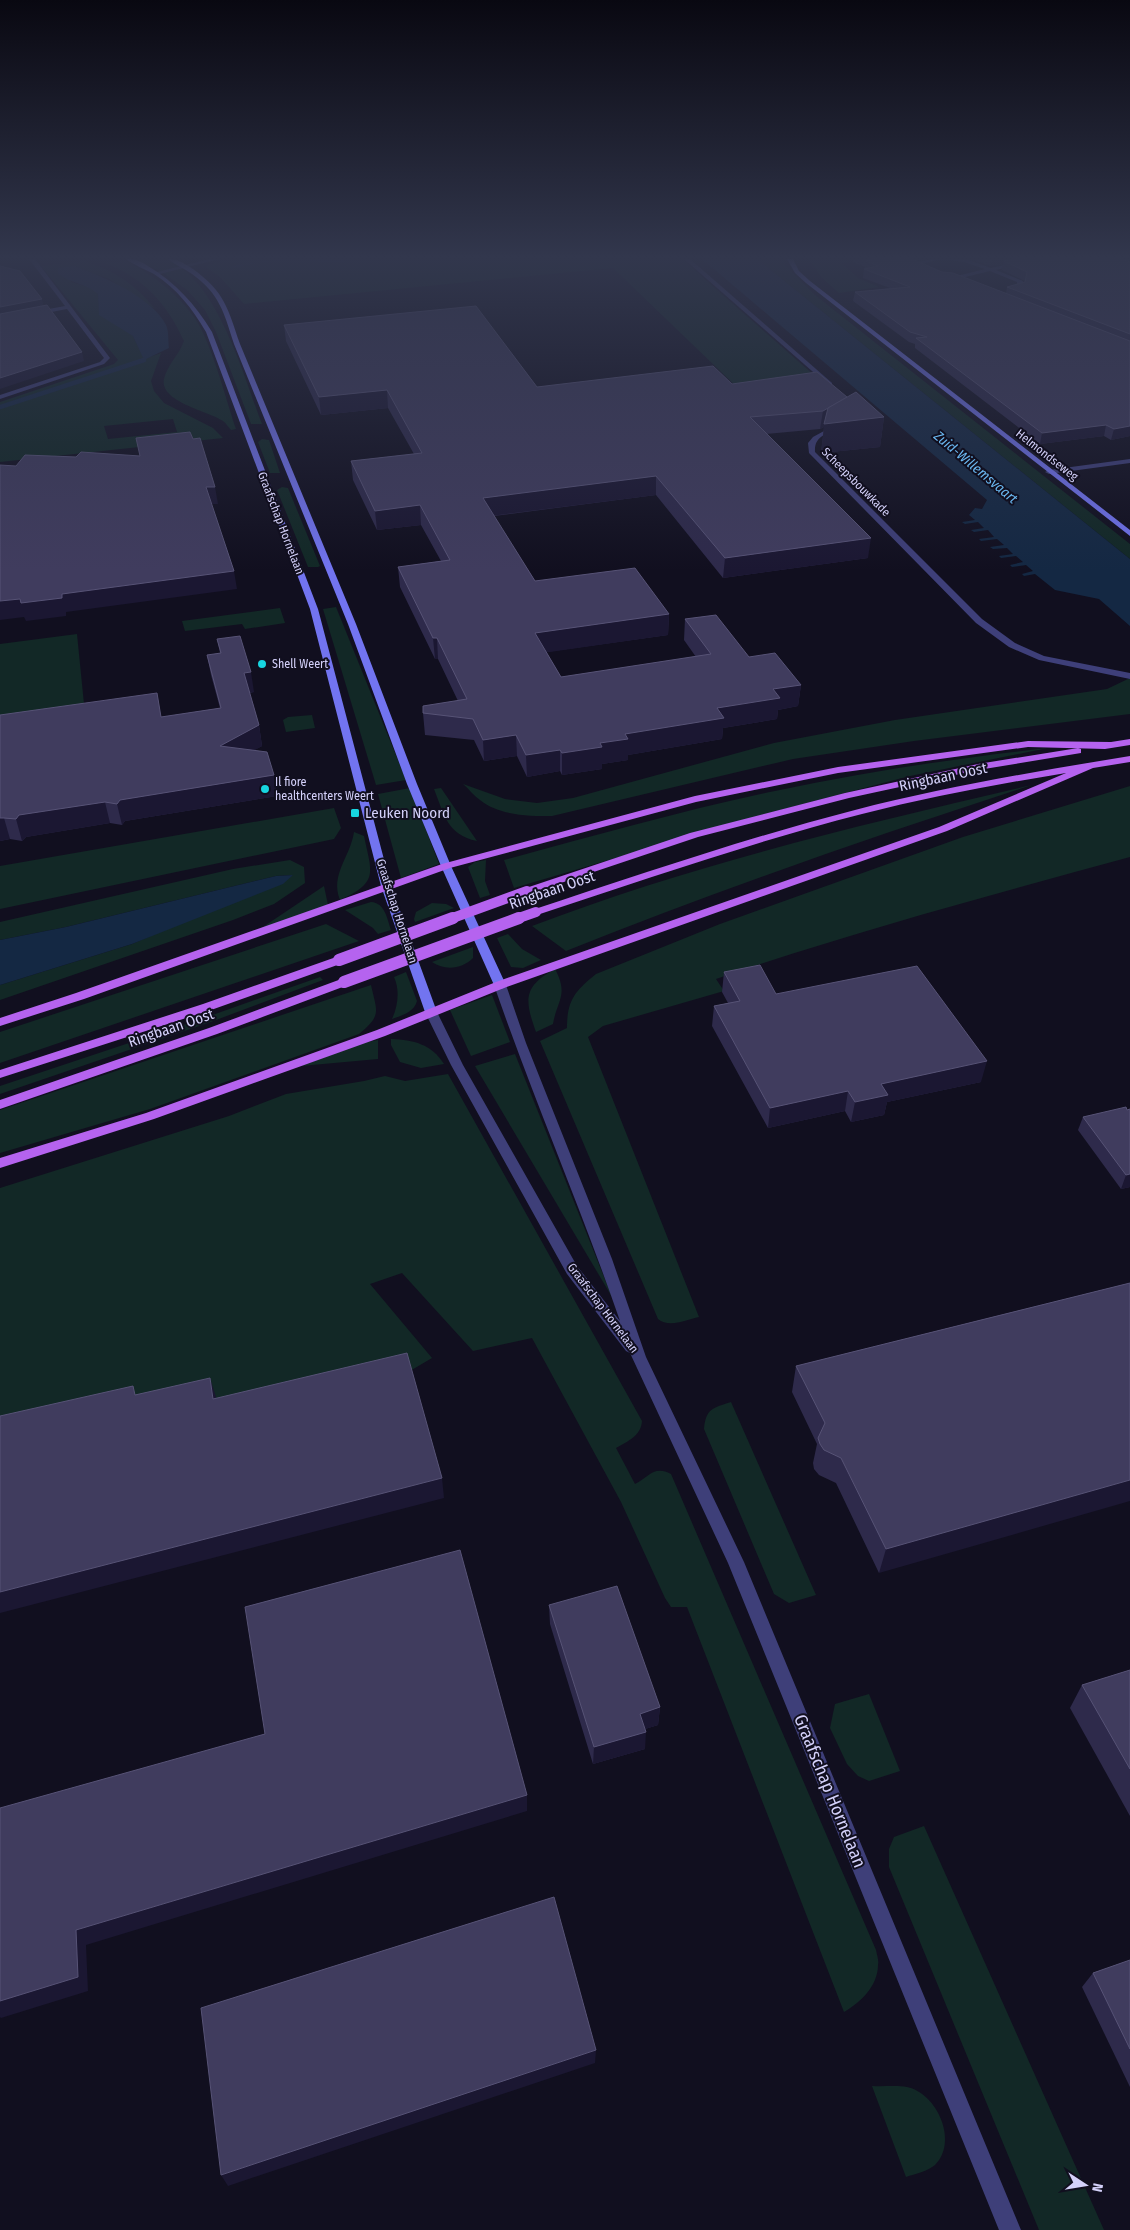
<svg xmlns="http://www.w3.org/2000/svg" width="1130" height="2230" font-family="'Fira Sans Condensed',sans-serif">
<rect width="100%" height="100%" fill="#110f1f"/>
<g fill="#122826" fill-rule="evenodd">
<path d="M135,259C143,258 157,256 165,259C217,277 244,377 262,424H251L216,332L205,310L187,290L165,274Z"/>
<path d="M230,259H682L815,376L742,392L613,268L244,304L221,278L205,266Z"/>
<path d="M757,259H784L785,265L815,295L1130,544V559Z"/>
<path d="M809,259H862L842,263L858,278L879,287L839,293L822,278Z"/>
<path d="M84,261C114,270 136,285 155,309L109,279L74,266L71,282L92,288L98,294L99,309L133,336L144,359L161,353L151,381L154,391L164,403L213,428L223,438L0,462V402L114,364L118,360L41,266ZM173,419L177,432L108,439L104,426Z"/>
<path d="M126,261C153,275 176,292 194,317C211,340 226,400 236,429L231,430C228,427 226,423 223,421C209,411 159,402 164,379C167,365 179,355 184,341C167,304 144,278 105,263Z"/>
<path d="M262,439L269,440L280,473H270L258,442Z"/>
<path d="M282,487L288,488L320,566L318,567H308L277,490Z"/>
<path d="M336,607L406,780L376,785L323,609Z"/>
<path d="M280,608L285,623L245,629L242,624L185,631L182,621Z"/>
<path d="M77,634L84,704L0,723V644Z"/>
<path d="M1130,678V714L914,741L793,759L552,816C529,816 500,816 480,800C474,796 469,789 463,784L505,799L537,803L573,798L774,743L895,720L1107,689Z"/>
<path d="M312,715L315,728L286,732L283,720L288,717Z"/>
<path d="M1048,748L910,776L765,814L514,888L504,860C594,836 684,810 775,791C865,772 956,758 1048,748Z"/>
<path d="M1032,785C875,836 720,889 566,951L532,926C694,864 864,824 1032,785Z"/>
<path d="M1130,786V857C991,895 852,932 716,979L724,991L603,1026L588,1037L699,1317C686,1320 669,1328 658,1319L540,1041L567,1028C567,1000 575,991 596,974L720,924L963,837Z"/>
<path d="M410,788L439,864L401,878L378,794Z"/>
<path d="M441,788L477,841C447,835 444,814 434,789Z"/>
<path d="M334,808L341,828L334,839L0,909V866Z"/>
<path d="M354,832L364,836C372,874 379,882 340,900C330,874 350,858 354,832Z"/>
<path d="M290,860L304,867L305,883L274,904L233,920L0,1000V985L132,944L293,875L276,876L66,927L0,940V922L233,869Z"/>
<path d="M486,860L485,881L490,895L480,898L468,867L475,862Z"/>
<path d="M324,886L328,905L260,929Z"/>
<path d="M371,902C385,903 387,918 391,930L378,934L373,928L345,910Z"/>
<path d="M432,903L446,904L454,908L415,922L414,919L416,912Z"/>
<path d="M326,924L359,941L0,1063V1032Z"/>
<path d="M508,934L522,949L541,960L523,968L511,967L497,938Z"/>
<path d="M473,947V958C462,969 445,971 432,962Z"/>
<path d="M555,969C569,995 557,1000 553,1024L536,1032C525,1001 522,987 555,969Z"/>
<path d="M406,972L417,1001C414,1012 403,1015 392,1019C398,1006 400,990 394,977Z"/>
<path d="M320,977L323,980L208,1023L0,1094V1086L204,1018Z"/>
<path d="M371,985C377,1012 382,1015 359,1034L150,1109L0,1153V1110Z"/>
<path d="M492,995L510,1042L471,1056L450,1010Z"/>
<path d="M391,1039C414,1040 431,1044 444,1064L421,1068L400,1062L391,1045Z"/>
<path d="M378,1040V1059L301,1066L362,1043Z"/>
<path d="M515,1054L612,1297L475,1066Z"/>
<path d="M448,1074L642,1421C641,1436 628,1441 616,1448L635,1484C649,1477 654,1465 671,1474L876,1950C877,1955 879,1961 878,1965C878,1986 860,2003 844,2012L687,1607H671L665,1598L621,1502L532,1338L473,1351L402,1273L370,1284L432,1358L398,1378L0,1446V1188L229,1116L286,1094L364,1081L385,1076L405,1081Z"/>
<path d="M731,1402L816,1595L789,1603L774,1594L704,1429C706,1408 713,1408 731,1402Z"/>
<path d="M869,1694L900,1771L869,1781L858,1776L847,1764L830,1728L835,1704Z"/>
<path d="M924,1826L1104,2230H1039L889,1867V1849L894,1837Z"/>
<path d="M872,2086C883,2087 896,2085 907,2087C937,2093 959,2142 935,2165C928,2171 915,2174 906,2177Z"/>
</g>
<g fill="#142843">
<path d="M278,259H348L342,263C305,261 273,257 235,268L232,266Z"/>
<path d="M702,259H757L1130,559V626L1099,599L1055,590L1035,574L1024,576L1022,574L1033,571L1026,565L1012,567L1010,565L1023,562L1016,556L1001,558L999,556L1013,554L1007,548L993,549L990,547L1004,545L997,539L981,541L979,539L994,537L988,530L974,532L971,530L984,528L978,522L965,524L962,522L975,520L969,515L975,508L982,509L987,500Z"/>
<path d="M74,266C102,276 152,297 166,325C169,331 168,341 169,348L144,360L133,336L99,315L98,294C87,283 70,284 58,273V268Z"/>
<path d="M293,875L283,884L132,944L0,985V940L66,927L276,876Z"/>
</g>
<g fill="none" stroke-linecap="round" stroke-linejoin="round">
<path stroke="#142843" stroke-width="4.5" d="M0,407L144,360"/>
<g fill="#3e3f79" fill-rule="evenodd">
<path d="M29,259H35L110,358L104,364L0,399V395L100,362L104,358L67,309L0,322V318L65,306Z"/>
<path d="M210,259H219L156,275L153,273Z"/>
<path d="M684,259H690L832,383V385H828Z"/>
<path d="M931,259H940L910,267L907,265Z"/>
<path d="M942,259H966L991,268L1030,259H1039L996,270L1023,281L1022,290L1011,293L1008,291L1017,288V282L990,271L957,279L963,284L958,285L951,281L953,277L985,269L964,262Z"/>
<path d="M835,425L840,426C829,435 814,434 815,452L982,619L1015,643L1044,656L1130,673V679L1039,660L1009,647L976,623L809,453L808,443L813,437Z"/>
<path d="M1130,459V463L1049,474L1045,472L1049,470Z"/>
<path d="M500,981L506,985L526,1043L612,1259L646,1357L744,1562L1021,2230H999L728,1563L630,1353L626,1351L567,1274L451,1065L425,1012L431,1008L437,1012L463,1065L577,1266L620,1321C581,1208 533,1098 494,985Z"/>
</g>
<g fill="#7274f0" fill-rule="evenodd">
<path d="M126,259C134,258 141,262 148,266C176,283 195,304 212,332L318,609L391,886L437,1012L435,1015H427L425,1012L381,886L310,609L206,332C192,308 177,289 154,274C145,269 134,265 126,259Z"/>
<path d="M168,259C177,258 185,264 193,269C225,292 228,309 240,344L356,624L417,784L451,866L506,985L504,988L500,989L494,985L441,866L407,784L348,624L234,344C224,313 220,294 192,274C184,268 175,265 168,259Z"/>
<path d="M787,259H793L799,271L810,281L1130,530V536L806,283L795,273Z"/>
</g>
<g fill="#b563ef" fill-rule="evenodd">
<path d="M1130,739V745L1105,749L1028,747L838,773L696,802L450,868L84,999L0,1026V1018L76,993L442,864L695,796L838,767L1028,741L1111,742Z"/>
<path d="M1078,748L1081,749V753L978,770L849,798L698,837L531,893H523L522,891L523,889L690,833L845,793L978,764Z"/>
<path d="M1130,756V762L1093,768L947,831L504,988L385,1036L154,1119L0,1168V1158L146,1113L377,1030L496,982L939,827L1066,773C998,784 929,797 862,814C753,842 647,879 540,914H532L531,912L532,910C639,875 746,838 855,810C945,787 1038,771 1130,756Z"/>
<path d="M339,956L343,957L345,960L343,963L211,1010L0,1078V1070L203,1004Z"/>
<path d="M344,978L350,982L348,985L217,1034L0,1109V1100L209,1028Z"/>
</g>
<g stroke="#b563ef" stroke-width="10">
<path d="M450,919L527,891"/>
<path d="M516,919L536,912"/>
</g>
<g stroke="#b563ef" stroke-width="12">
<path d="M339,960L453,918"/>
<path d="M344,982L519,918"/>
</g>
</g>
<g fill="#2e2a4b">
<path d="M854,259H928L915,260L942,272L1006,293L1007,287L1025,282V281L1002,270L1003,264L990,266L970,259H1130V436L1111,440L1104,436L1040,444L915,348V344L909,342L853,301L855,292L890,288L863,278L864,269L865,267L853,262Z"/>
<path d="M284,325L537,387L732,384L847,397L884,417L880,447L821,453L824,427L820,429L766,434L868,558L723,578L656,495L494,516L535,581L669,614L668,635L546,652L561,677L696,657L684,640L685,619L749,657L801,685L798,706L778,710L777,719L723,728L722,739L628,755V760L602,764V769L562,775L560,771L527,777L517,756L484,761L474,740L425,735L423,713L458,701L438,659H435L400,587L398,567L441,561L421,525L377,530L353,480L351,461L414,454L388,408L321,415L286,341Z"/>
<path d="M217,639L254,692L249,693L259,725L262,746L254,750L274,775L277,796L125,821L122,825L110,823L26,837L22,841L10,839L0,841V715L162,717L220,708L211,675L207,655L220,653Z"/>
<path d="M724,972L776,994L981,1082L887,1102L884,1115L851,1122L845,1111L768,1128L712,1026L714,1006L728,1003L722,992Z"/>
<path d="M1127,1110L1130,1187L1121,1189L1078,1130L1083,1117Z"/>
<path d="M1130,1283L879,1573L836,1483L819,1475L814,1469L813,1463L817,1444L792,1392L796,1366Z"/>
<path d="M549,1605L660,1707L658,1725L645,1729V1749L593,1764L550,1624Z"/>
<path d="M1130,1670V1816L1070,1708L1082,1685Z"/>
<path d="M1130,1960V2087L1082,1987L1093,1973Z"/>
</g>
<g fill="#1b1732">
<path d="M911,259H928L910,261Z"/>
<path d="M992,259H1033L1004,261L1003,264L990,266Z"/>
<path d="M42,299L44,308L0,316V307Z"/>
<path d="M82,352L84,361L0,389V378Z"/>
<path d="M387,390L388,408L321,415L319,397Z"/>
<path d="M847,397L884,417L880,447L821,453L824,427L820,429L823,411Z"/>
<path d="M1106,425L1104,436L1040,444L1042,433Z"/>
<path d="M1130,426V436L1111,440L1114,429Z"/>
<path d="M656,476V495L483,517V498Z"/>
<path d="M206,487H215L218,504H209Z"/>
<path d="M420,505L421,525L377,530L375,511Z"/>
<path d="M871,538L868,558L723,578L725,558Z"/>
<path d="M234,571L237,589L66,612V616L26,621L24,617L0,620V601Z"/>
<path d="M669,614L668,635L536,654L535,633Z"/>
<path d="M433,638H437L438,659H435Z"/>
<path d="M251,672L254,692L247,693L244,673Z"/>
<path d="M801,685L798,706L778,710L777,719L723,728L722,739L628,755V760L602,764V769L562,775V753L600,743L625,734L717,708L773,689Z"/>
<path d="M259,725L262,746L224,767L220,746Z"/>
<path d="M516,735L517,756L484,761L483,740Z"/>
<path d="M560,750V771L527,777L526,755Z"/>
<path d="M274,775L277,796L125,821L122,825L117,804L120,800Z"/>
<path d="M105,802L110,823L26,837L22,841L16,819L19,815Z"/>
<path d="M0,818H4L10,839L0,841Z"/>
<path d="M987,1061L981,1082L887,1102L884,1115L851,1122L855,1102L881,1084Z"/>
<path d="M848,1091L845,1111L768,1128L770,1108Z"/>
<path d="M1130,1174V1187L1121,1189L1126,1175Z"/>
<path d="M210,1378L216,1397L219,1418L213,1399Z"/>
<path d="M442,1478L444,1498L0,1613V1592Z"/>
<path d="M1130,1480V1501L879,1573L886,1549Z"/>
<path d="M660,1707L658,1725L639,1731L640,1714Z"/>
<path d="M646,1732L645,1749L593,1764L594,1747Z"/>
<path d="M527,1795V1811L86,1945L88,1991L1,2018L0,2017V2001L76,1930Z"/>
<path d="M596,2050L595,2063L228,2186L221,2175Z"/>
</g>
<g fill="#403c5e" stroke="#575376">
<path d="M868,259H912L942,272L953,273L1130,341V426L1114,429L1106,425L1042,433L916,338L927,337L910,332L855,292L910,287L864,269L878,266L866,261L871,260Z"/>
<path d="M1014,259H1122L1130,262V334L1007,287L1025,282L1027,272L1004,261Z"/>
<path d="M0,266L20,271L42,299L0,307Z"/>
<path d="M47,305L82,352L0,378V314Z"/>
<path d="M476,306L537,387L713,366L732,384L817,372L847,397L823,411L750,417L871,538L725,558L656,476L483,498L535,581L635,568L669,614L535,633L561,677L711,654L685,619L716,615L749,657L775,653L801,685L773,689L780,698L717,708L724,718L625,734L628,739L600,743L602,747L562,753L560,750L526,755L516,735L483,740L473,719L423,713V706L467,699L437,638H433L398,567L450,560L420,505L375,511L351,461L422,453L387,390L319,397L284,325Z"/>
<path d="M856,392L884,417L824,424L828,408Z"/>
<path d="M190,432L193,439L200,438L215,487H206L234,571L62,594V598L21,603L20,599L0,601V465L16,466L25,455L76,457L81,452L140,456L136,438Z"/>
<path d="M240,636L251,672L244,673L259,725L220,746L267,752L274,775L120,800L117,804L105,802L19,815L16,819L4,818H0V715L157,693L161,717L221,708L207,655L221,653L217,639Z"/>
<path d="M760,965L776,994L917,966L987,1061L881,1084L888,1095L855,1102L848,1091L770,1108L714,1006L740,1001L724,972Z"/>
<path d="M1126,1107L1127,1110L1130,1109V1174L1126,1175L1083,1117Z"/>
<path d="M1130,1283V1480L886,1549L841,1458L824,1450L820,1444L818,1438L825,1423L796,1366Z"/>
<path d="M407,1353L442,1478L0,1592V1416L133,1386L135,1395L210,1378L213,1399Z"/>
<path d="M460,1550L527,1795L76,1930L78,1977L0,2001V1808L265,1734L245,1607Z"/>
<path d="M617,1586L660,1707L640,1714L646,1732L594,1747L549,1605Z"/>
<path d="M1130,1670V1769L1082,1685Z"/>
<path d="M554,1897L596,2050L221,2175L201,2008Z"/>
<path d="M1130,1960V2049L1093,1973Z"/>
</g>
<linearGradient id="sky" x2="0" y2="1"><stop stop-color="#090811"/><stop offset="0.45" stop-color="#32374d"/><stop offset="1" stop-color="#32374d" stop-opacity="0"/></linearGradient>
<rect width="1130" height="571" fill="url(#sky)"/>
<g fill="#17d5e0" stroke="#110f1f" stroke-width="2">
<circle cx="262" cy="664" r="5"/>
<circle cx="265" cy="789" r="5"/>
<rect x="350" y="808" width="10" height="10" rx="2.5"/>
</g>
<g text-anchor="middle" stroke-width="4" stroke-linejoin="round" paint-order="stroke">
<g font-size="12" fill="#d4d1fa" stroke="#110f1f">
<text transform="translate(1047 455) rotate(38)" y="4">Helmondseweg</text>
<text transform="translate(856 482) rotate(45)" y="4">Scheepsbouwkade</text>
<text transform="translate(281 523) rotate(69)" y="4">Graafschap Hornelaan</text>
<text transform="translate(397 911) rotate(72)" y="4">Graafschap Hornelaan</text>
<text transform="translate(603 1308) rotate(53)" y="4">Graafschap Hornelaan</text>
</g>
<g font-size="12" fill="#d4d1fa" stroke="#110f1f" text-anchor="start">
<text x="272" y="668">Shell Weert</text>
<text x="275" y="786">Il fiore<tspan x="275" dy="14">healthcenters Weert</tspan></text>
</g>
<g font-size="14" font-style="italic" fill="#6ab7f0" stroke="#110f1f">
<text transform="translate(976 467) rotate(40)" y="5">Zuid-Willemsvaart</text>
</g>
<g font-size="15" fill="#d4d1fa" stroke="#110f1f">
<text transform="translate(943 777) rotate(-12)" y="5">Ringbaan Oost</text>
<text transform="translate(552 890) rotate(-19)" y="5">Ringbaan Oost</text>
<text transform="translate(171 1028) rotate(-19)" y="5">Ringbaan Oost</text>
</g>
<g font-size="15" fill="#d4d1fa" stroke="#110f1f" text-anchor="start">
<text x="365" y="818">Leuken Noord</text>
</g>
<g font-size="18" fill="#d4d1fa" stroke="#110f1f">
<text transform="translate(830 1791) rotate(68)" y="6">Graafschap Hornelaan</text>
</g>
</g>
<g transform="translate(1085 2185) rotate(102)" stroke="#110f1f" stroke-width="4" paint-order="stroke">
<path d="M0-4L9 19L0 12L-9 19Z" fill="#d4d1fa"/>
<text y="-8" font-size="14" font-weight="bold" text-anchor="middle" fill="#d4d1fa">N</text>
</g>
</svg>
